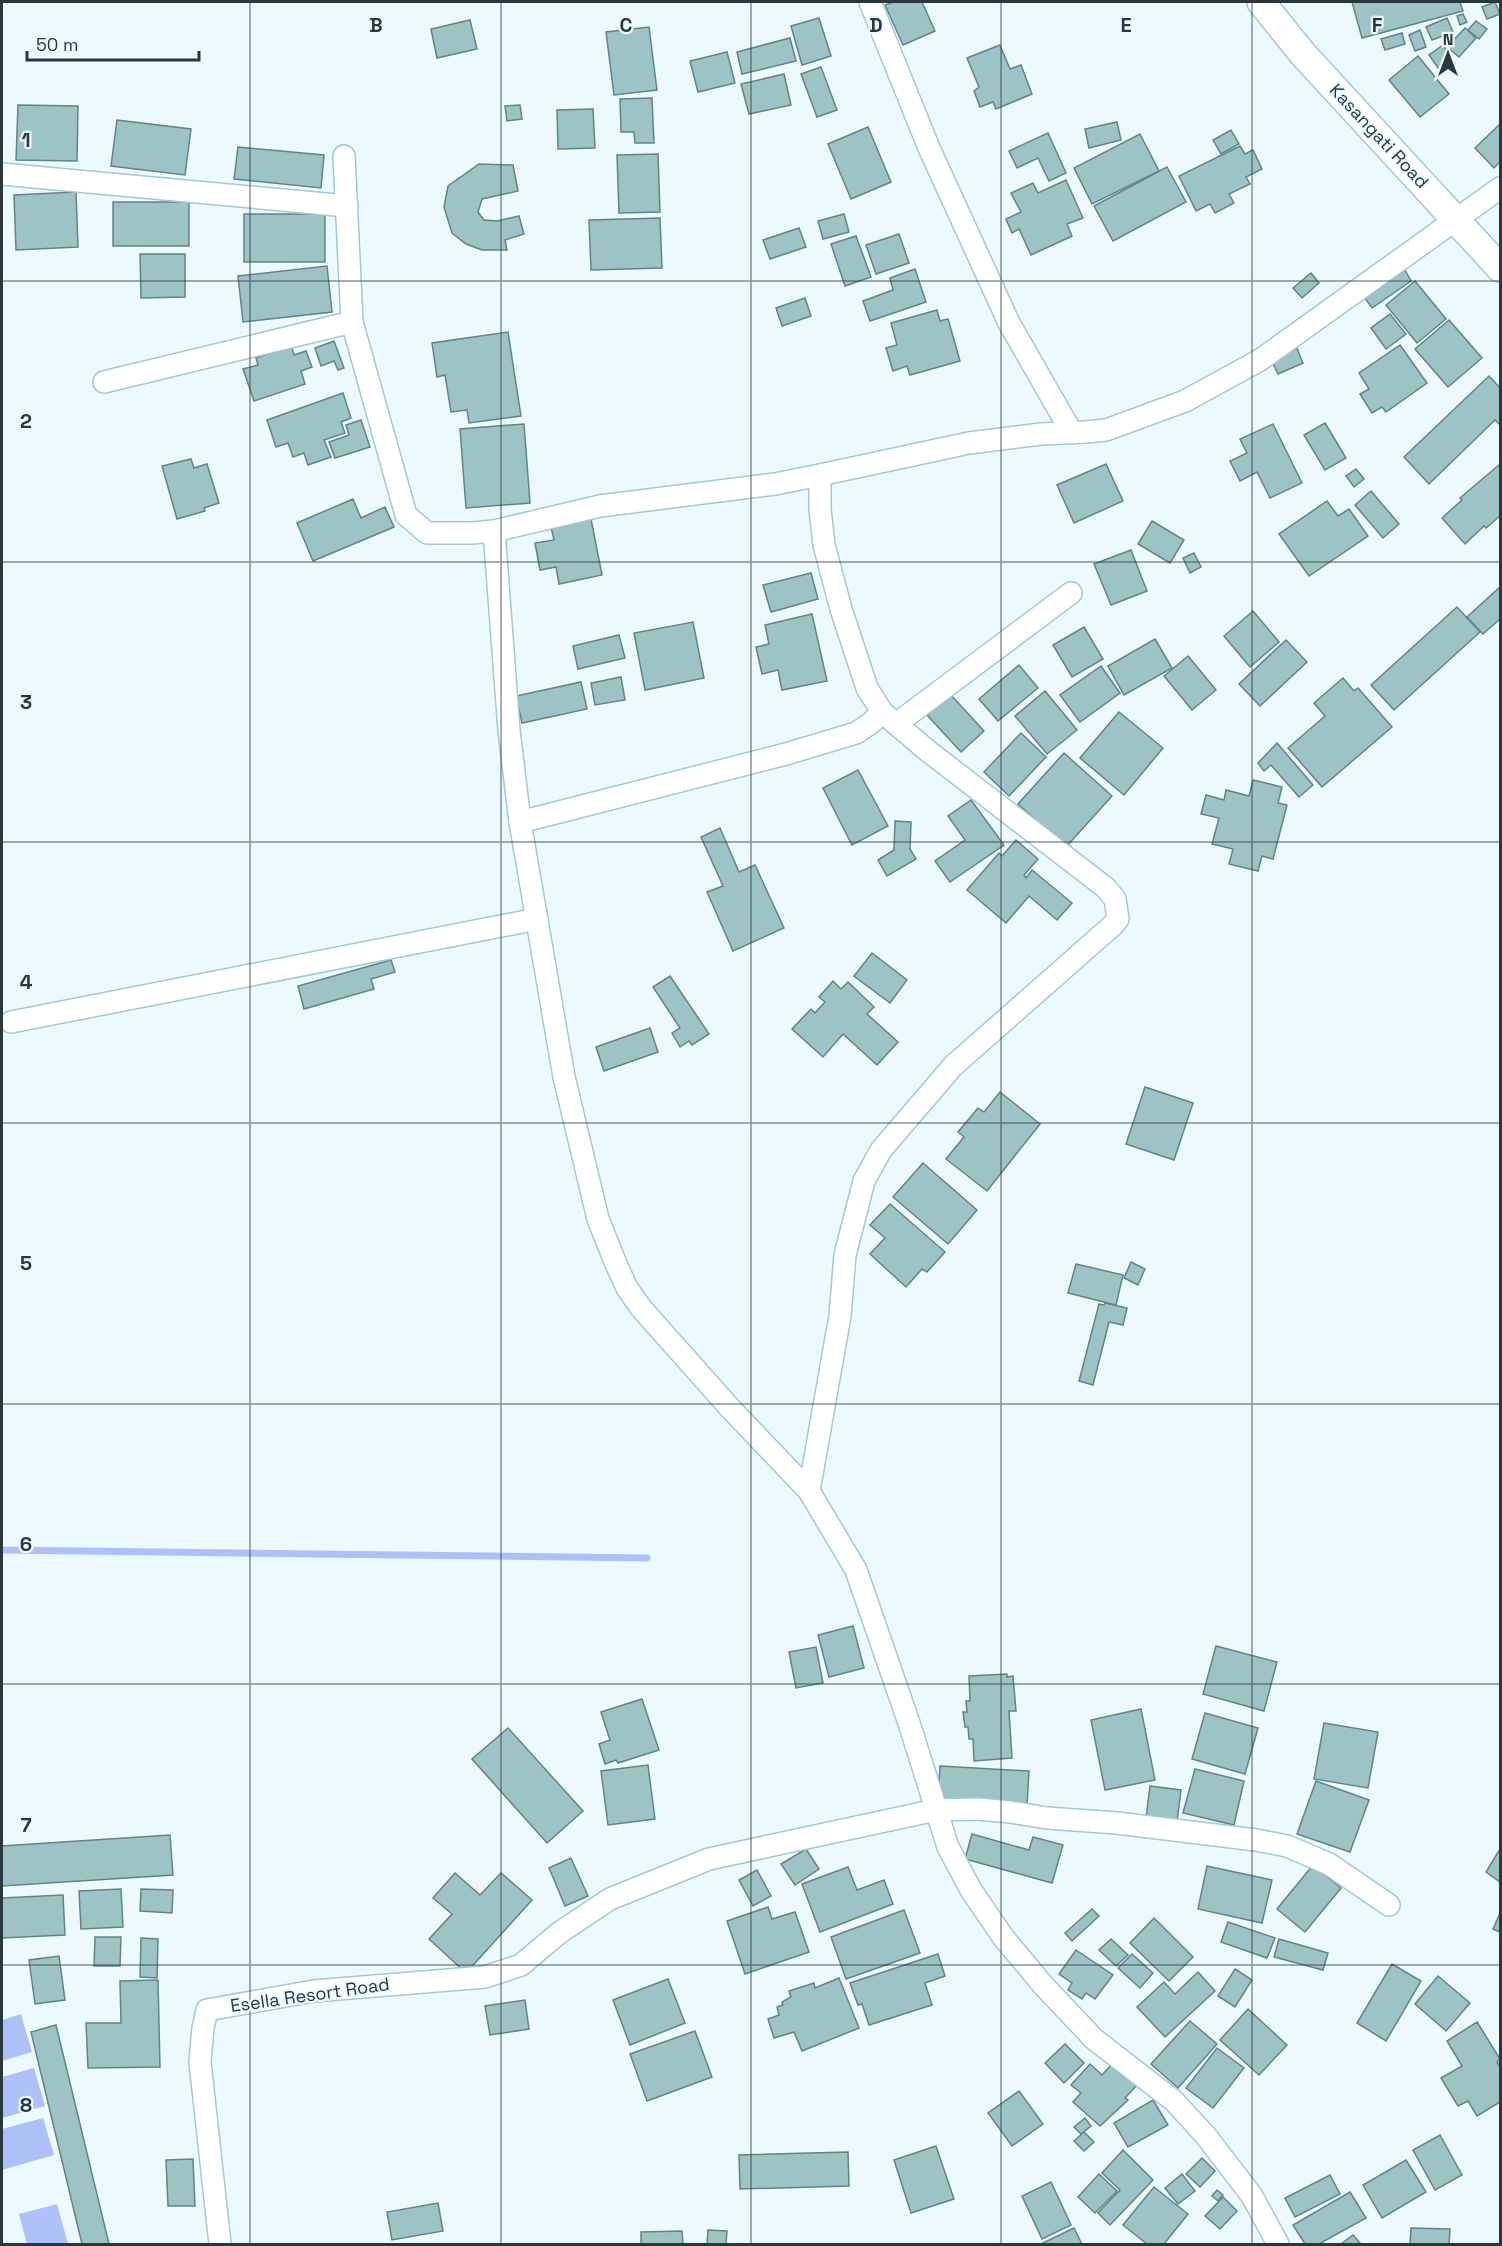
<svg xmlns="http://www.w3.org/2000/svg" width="1502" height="2246" font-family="'Space Grotesk',sans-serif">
<rect width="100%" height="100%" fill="#ecfaff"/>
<g fill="#adc1f8">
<path d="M21,2014L32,2052L2,2061V2020Z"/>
<path d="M34,2068L45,2106L2,2118V2077Z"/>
<path d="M43,2118L54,2155L2,2170V2129Z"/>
<path d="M57,2204L68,2244H27L19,2214Z"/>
</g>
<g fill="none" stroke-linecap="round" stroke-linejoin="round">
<path stroke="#adc1f8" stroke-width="7" d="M2,1550L647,1558"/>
</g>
<g fill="#9ec3c5" stroke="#618486" stroke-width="1.5">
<path d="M894,2H922L935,31L903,45L885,5Z"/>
<path d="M1352,2H1460L1463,11L1362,38Z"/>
<path d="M1495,2L1500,14L1487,19L1482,7Z"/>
<path d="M1463,14L1467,22L1460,25L1457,16Z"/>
<path d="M819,18L831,56L802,65L791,26Z"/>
<path d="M1447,18L1453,32L1432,40L1426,27Z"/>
<path d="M470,20L477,49L437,58L431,29Z"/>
<path d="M1476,21L1487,29L1479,39L1468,30Z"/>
<path d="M649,27L657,90L614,95L606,32Z"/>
<path d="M1465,28L1476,38L1459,57L1447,47Z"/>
<path d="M1420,30L1426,47L1415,51L1409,35Z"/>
<path d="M1402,33L1405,44L1385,50L1381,39Z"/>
<path d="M790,38L796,61L742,74L737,52Z"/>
<path d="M1000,45L1010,69L1021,65L1032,94L996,109L993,102L980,107L974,91L979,87L967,58Z"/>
<path d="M1443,45L1455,63L1441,72L1429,55Z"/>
<path d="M727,52L735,83L698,92L690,61Z"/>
<path d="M1418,56L1449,94L1420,117L1389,80Z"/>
<path d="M821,67L837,110L817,117L801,74Z"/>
<path d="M784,74L791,105L749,114L741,84Z"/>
<path d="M652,98L654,143H635L634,132H621L620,99Z"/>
<path d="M18,105L78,106L77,161L16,160Z"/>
<path d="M520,105L522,119L507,121L505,106Z"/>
<path d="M593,109L595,148L558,149L557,110Z"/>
<path d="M117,120L191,129L185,175L111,166Z"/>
<path d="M1117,122L1121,140L1089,148L1085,129Z"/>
<path d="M1500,124V162L1494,168L1475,148Z"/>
<path d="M868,127L891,182L851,199L828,144Z"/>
<path d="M1231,130L1239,144L1221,154L1213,140Z"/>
<path d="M1048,133L1066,173L1049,181L1038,158L1017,168L1009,151Z"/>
<path d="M1140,134L1159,171L1092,204L1074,168Z"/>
<path d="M1240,146L1245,154L1253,150L1262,169L1246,177L1250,184L1229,194L1234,203L1215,213L1210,204L1196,211L1179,176Z"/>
<path d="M238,147L324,155L321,188L234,179Z"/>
<path d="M658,154L660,212L619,213L617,155Z"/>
<path d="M479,164L513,165L518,191L482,199L478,212L484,220L497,221L519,216L524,234L505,240L507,250H482L466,244L452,233L444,207L448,186Z"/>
<path d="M1167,167L1186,202L1113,241L1094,206Z"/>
<path d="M1066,180L1083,218L1067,224L1072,236L1031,255L1019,229L1012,233L1006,219L1021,212L1011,193L1033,183L1038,193Z"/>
<path d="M76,192L78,247L16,250L14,195Z"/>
<rect x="113" y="202" width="76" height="44"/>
<rect x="244" y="214" width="81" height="48"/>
<path d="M844,214L849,232L823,239L818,221Z"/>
<path d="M660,218L662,268L591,270L589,220Z"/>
<path d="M799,228L806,247L770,259L763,240Z"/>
<path d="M899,234L909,263L876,274L866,245Z"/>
<path d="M856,236L871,277L845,286L831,244Z"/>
<path d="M140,254H185V297L141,298Z"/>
<path d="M327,266L332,312L243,322L238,276Z"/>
<path d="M915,269L926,302L870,321L863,301L893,290L890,278Z"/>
<path d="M1405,270L1411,281L1372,308L1365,298Z"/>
<path d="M1311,273L1319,283L1302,298L1293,288Z"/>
<path d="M1415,281L1446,319L1417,343L1386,305Z"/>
<path d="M805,298L811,316L782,326L776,308Z"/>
<path d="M937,310L940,321L948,319L960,361L910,375L907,366L893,371L886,348L897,345L891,323Z"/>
<path d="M1390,314L1406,334L1386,349L1371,328Z"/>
<path d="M1449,320L1482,358L1448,387L1415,349Z"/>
<path d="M508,332L521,416L469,423L467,410L451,412L445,375L437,377L432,343Z"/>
<path d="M334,341L344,368L338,370L334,361L321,366L315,348Z"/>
<path d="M291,345L294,355L306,351L312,367L301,371L305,384L254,401L243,369L258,365L256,358Z"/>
<path d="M1400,345L1427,383L1386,412L1382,407L1372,413L1360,394L1369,389L1359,373Z"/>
<path d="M1296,346L1303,363L1278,374L1270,357Z"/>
<path d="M1489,376L1500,388V425L1495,420L1429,484L1404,457Z"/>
<path d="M343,393L351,418L341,422L345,433L324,440L331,457L308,465L304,453L293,457L288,443L276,447L267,420Z"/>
<path d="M361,420L370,447L335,458L329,442L349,435L346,425Z"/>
<path d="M1325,423L1346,458L1325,470L1304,435Z"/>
<path d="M524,424L530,503L466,508L460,429Z"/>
<path d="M1273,424L1302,483L1270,498L1257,472L1240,481L1230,461L1247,453L1240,439Z"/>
<path d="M191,459L194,468L207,464L219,503L204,508L205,511L177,519L162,466Z"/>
<path d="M1106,464L1123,501L1074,523L1057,485Z"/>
<path d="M1500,464V516L1486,528L1484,526L1465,544L1442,518L1462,500L1460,498Z"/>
<path d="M1356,469L1364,479L1354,487L1346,476Z"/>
<path d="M1371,491L1399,524L1383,538L1355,505Z"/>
<path d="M353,499L361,518L385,507L394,527L313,561L297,523Z"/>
<path d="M1327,501L1338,516L1349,509L1368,536L1309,576L1279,534Z"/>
<path d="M591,519L602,575L559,584L556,567L540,570L535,543L554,540L551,527Z"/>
<path d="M1152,521L1184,540L1170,563L1138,544Z"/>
<path d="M1131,550L1147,591L1111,605L1094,564Z"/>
<path d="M1194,553L1201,567L1190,573L1183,558Z"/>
<path d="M811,573L818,599L771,612L763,585Z"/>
<path d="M1500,587V619L1483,634L1467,617Z"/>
<path d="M1457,607L1480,632L1394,710L1371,685Z"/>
<path d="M1253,611L1279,642L1250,667L1224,636Z"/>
<path d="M812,614L827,681L782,690L778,670L762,674L756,647L769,644L765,625Z"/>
<path d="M693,622L704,678L645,690L634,633Z"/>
<path d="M1084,627L1103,659L1072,677L1053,645Z"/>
<path d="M619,635L625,658L578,669L573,646Z"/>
<path d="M1155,639L1172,668L1124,695L1108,666Z"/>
<path d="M1286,640L1307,662L1260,706L1239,684Z"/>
<path d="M1188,656L1216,690L1192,710L1164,676Z"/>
<path d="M1019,665L1038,688L998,721L979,699Z"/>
<path d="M1101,666L1120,693L1080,722L1060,695Z"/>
<path d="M621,677L625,700L595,705L591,683Z"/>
<path d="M1343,678L1354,691L1358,688L1392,727L1322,787L1288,748L1325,716L1314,703Z"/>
<path d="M581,682L587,709L522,723L516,696Z"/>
<path d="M1045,691L1077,730L1047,754L1015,716Z"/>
<path d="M950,694L984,731L961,752L927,715Z"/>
<path d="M1119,712L1163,748L1124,795L1080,758Z"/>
<path d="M1021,733L1046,757L1009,796L984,772Z"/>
<path d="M1277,743L1313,785L1299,797L1271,765L1264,771L1258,763Z"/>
<path d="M1064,753L1112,796L1066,847L1018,804Z"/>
<path d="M858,770L888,826L852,845L823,788Z"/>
<path d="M1253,780L1282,787L1278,803L1287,805L1273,859L1262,856L1258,871L1229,864L1233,849L1212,844L1219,818L1201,814L1206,795L1224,800L1226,790L1249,796Z"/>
<path d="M971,800L1004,845L950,882L935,861L965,840L948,816Z"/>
<path d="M895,821L911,822L910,849L916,859L887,876L878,860L894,850Z"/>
<path d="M720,828L739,872L755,865L784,928L733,951L707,892L723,886L701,837Z"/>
<path d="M1016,840L1038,859L1024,875L1026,878L1032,870L1072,903L1057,920L1029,896L1006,923L967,890L999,853L1002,856Z"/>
<path d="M872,953L907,980L890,1003L854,976Z"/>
<path d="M391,960L395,972L371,979L374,989L304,1009L298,986Z"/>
<path d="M670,976L709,1034L692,1045L689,1041L680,1047L672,1033L680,1028L653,987Z"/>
<path d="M833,981L841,989L848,982L874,1007L867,1014L898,1042L877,1065L843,1034L823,1057L792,1029L811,1009L815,1013L825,1002L819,997Z"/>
<path d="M650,1028L658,1052L604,1071L596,1047Z"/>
<path d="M1145,1087L1193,1103L1174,1160L1126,1144Z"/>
<path d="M1000,1092L1040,1124L987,1191L946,1159L964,1137L958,1132L978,1108L984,1112Z"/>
<path d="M923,1163L977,1210L948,1244L893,1197Z"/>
<path d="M890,1204L945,1252L927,1272L922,1269L906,1287L870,1254L885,1238L870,1225Z"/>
<path d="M1131,1262L1145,1269L1138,1285L1124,1278Z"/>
<path d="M1076,1264L1123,1275L1116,1305L1068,1293Z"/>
<path d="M1105,1303L1127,1308L1123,1325L1109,1322L1093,1385L1079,1381L1099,1304L1104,1305Z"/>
<path d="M853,1626L864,1668L829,1677L818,1635Z"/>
<path d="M1216,1646L1277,1662L1264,1711L1203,1694Z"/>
<path d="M816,1647L823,1683L796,1688L789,1652Z"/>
<path d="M1007,1674V1677L1013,1676L1016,1711H1009L1012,1758L974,1761L973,1739H969L968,1727H965L963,1712H967L966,1701H970L969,1676Z"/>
<path d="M642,1699L659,1750L618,1763L616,1760L605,1764L599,1744L610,1740L601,1712Z"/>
<path d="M1141,1709L1155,1780L1105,1790L1091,1720Z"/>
<path d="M1205,1713L1258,1728L1245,1774L1192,1759Z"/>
<path d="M1324,1723L1378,1732L1368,1788L1314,1779Z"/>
<path d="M508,1728L583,1811L547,1843L472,1759Z"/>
<path d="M648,1765L655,1819L608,1825L601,1771Z"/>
<path d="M940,1766L1029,1771L1027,1805L938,1800Z"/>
<path d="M1195,1769L1244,1781L1234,1825L1183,1813Z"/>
<path d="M1316,1781L1369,1800L1350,1852L1297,1834Z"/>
<path d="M1150,1786L1181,1790L1177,1822L1146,1818Z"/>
<path d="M972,1834L1029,1850L1033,1837L1063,1845L1052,1883L965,1859Z"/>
<path d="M170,1835L173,1875L2,1886V1846Z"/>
<path d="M806,1849L819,1869L795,1885L781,1864Z"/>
<path d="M1500,1849V1882L1486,1872Z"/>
<path d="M571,1858L588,1896L565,1906L549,1868Z"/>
<path d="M1313,1865L1341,1888L1305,1932L1277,1909Z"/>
<path d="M1207,1866L1272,1880L1262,1923L1198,1909Z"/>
<path d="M848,1867L857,1890L884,1880L893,1904L820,1932L802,1884Z"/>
<path d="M757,1870L771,1896L753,1906L739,1880Z"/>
<path d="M455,1873L480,1895L501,1873L532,1900L466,1973L429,1939L452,1914L433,1898Z"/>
<path d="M121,1889L123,1927L81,1929L79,1891Z"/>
<path d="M141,1889L173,1890L172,1913L140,1911Z"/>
<path d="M63,1895L65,1935L2,1938V1898Z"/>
<path d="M768,1907L772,1919L795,1912L809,1952L745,1974L727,1921Z"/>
<path d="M1092,1909L1099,1916L1072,1941L1065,1933Z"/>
<path d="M904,1910L920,1953L846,1979L831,1937Z"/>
<path d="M1500,1913V1932L1493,1929Z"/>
<path d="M1154,1918L1193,1957L1169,1981L1130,1943Z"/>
<path d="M1228,1922L1275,1938L1267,1958L1221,1942Z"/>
<path d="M95,1937H121L120,1966H94Z"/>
<path d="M141,1938L158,1939L157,1978L140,1977Z"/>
<path d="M1111,1939L1128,1955L1116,1966L1099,1950Z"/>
<path d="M1279,1939L1328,1953L1323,1970L1274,1957Z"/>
<path d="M1076,1950L1113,1975L1095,1999L1086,1993L1082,1999L1068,1990L1072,1983L1059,1974Z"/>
<path d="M938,1954L945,1976L925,1983L932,2005L869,2025L862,2004L858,2005L850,1983Z"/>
<path d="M1132,1954L1153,1973L1140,1988L1118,1968Z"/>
<path d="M59,1956L65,2000L35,2004L29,1960Z"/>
<path d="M1392,1964L1421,1981L1386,2041L1357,2023Z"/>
<path d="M1235,1969L1252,1980L1235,2007L1218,1996Z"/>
<path d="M1198,1972L1215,1991L1165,2037L1137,2007L1164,1982L1175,1994Z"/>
<path d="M1438,1976L1470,2003L1446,2031L1415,2004Z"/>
<path d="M839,1978L859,2028L802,2051L794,2032L774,2038L768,2019L779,2015L777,2007L783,2005L782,2002L791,1997L789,1991L814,1983L815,1988Z"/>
<path d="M668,1979L685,2023L630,2045L613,2000Z"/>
<path d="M158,1980L160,2067L88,2068L86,2023H121L120,1981Z"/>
<path d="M525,2000L529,2029L490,2035L485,2006Z"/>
<path d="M1248,2009L1287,2045L1259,2075L1220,2040Z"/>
<path d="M1190,2021L1217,2044L1178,2088L1151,2064Z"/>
<path d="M1477,2022L1500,2059L1497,2062L1500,2067V2102L1477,2116L1468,2101L1458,2106L1441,2078L1462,2066L1447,2041Z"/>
<path d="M56,2025L109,2244H82L31,2032Z"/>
<path d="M695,2031L712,2077L647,2101L630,2054Z"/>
<path d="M1065,2044L1084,2063L1064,2083L1045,2063Z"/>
<path d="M1217,2048L1244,2068L1213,2108L1186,2088Z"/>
<path d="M1090,2064L1102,2075L1112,2064L1136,2086L1125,2098L1128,2100L1100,2126L1073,2102L1081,2093L1071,2085Z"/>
<path d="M1019,2091L1043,2124L1012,2146L988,2113Z"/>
<path d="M1153,2100L1168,2125L1128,2147L1114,2123Z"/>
<path d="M1085,2118L1091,2126L1081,2134L1074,2127Z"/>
<path d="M1084,2132L1094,2142L1084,2151L1074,2141Z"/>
<path d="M1440,2135L1462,2175L1435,2190L1413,2150Z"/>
<path d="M936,2146L954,2199L911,2213L894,2160Z"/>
<path d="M1123,2150L1153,2180L1110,2225L1098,2213L1120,2190L1102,2173Z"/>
<path d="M848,2152L849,2186L740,2189L739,2155Z"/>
<path d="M1202,2158L1215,2171L1200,2187L1186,2174Z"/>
<path d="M193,2159L195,2206H168L166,2160Z"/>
<path d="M1406,2160L1426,2192L1382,2218L1363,2185Z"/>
<path d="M1099,2174L1117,2191L1095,2213L1078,2197Z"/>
<path d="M1182,2174L1195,2191L1178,2204L1165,2188Z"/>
<path d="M1330,2175L1340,2194L1295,2217L1285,2198Z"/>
<path d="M1051,2182L1071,2225L1042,2239L1022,2196Z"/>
<path d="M1154,2187L1188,2214L1164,2244H1147L1123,2225Z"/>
<path d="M1217,2190L1223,2195L1218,2201L1212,2196Z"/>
<path d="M1350,2192L1366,2218L1319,2244H1305L1293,2225Z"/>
<path d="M1223,2197L1237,2211L1220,2229L1205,2216Z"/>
<path d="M438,2203L443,2231L392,2240L387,2212Z"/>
<path d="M1074,2228L1082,2244H1044L1043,2243Z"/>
<path d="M1411,2228L1450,2229L1449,2244H1410Z"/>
<path d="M708,2230L727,2231L726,2244H707Z"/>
<path d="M682,2231L683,2244H641V2232Z"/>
<path d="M1353,2235L1361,2244H1341Z"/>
</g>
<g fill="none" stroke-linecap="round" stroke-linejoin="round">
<g stroke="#a6c7d4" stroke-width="24">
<g id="minor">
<path d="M870,2L929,148L1009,323L1072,433"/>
<path d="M344,156L352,322L406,515L427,533H473L494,531"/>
<path d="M2,174L347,206"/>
<path d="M104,382L352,322"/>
<path d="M896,724L1071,593"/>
<path d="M520,822L786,754L856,733L871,723L882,712"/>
<path d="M11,1022L537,919"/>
<path d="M809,1491L840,1316L845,1255L864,1181L881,1150L953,1066L1113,925L1118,919L1115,899L1106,888L928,751L882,712L867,688L841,609L824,545L820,509V475"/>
<path d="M220,2244L200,2062L203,2028L207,2010L314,1991L485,1977L521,1965L559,1933L610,1899L709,1859L936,1810L978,1809L1010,1812L1047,1818L1117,1823L1256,1840L1287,1846L1329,1864L1389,1905"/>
<path d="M1278,2244L1252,2196L1206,2136L1174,2101L1094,2039L1043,1985L1003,1937L971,1890L948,1847L909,1723L856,1570L809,1491L729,1407L641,1308L627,1288L616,1264L598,1219L564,1077L520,822L509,730L494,531L600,506L775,484L820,475L969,443L1041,434L1086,432L1106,430L1128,422L1185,401L1260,360L1500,188"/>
</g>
</g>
<g stroke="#a6c7d4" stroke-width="30">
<path id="tertiary" d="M1261,2L1302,53L1500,268"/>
</g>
<use href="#minor" stroke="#fff" stroke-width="21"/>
<use href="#tertiary" stroke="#fff" stroke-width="27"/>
</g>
<path fill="none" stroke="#2a383d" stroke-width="1.5" stroke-opacity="0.55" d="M250,2V2244M501,2V2244M751,2V2244M1001,2V2244M1252,2V2244M2,281H1500M2,562H1500M2,842H1500M2,1123H1500M2,1404H1500M2,1684H1500M2,1965H1500"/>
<g text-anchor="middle" stroke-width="4.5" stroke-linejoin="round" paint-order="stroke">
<g font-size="18" fill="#2a383d" stroke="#ecfaff">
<text transform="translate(1379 136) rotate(47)" y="6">Kasangati Road</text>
<text transform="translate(310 1995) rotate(-8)" y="6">Esella Resort Road</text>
</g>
</g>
<g font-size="20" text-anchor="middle" font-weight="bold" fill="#2a383d" stroke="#ecfaff" stroke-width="4.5" stroke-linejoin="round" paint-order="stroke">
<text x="376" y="32">B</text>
<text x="626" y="32">C</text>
<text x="876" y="32">D</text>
<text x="1126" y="32">E</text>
<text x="1377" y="32">F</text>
<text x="26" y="147">1</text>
<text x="26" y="428">2</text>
<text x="26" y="709">3</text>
<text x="26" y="989">4</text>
<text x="26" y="1270">5</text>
<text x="26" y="1551">6</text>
<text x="26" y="1832">7</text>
<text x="26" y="2112">8</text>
</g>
<rect width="1502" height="2246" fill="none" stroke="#2a383d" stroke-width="6"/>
<g transform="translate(1448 54)" stroke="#ecfaff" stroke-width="4.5" paint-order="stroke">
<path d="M0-4.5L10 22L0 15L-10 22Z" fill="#2a383d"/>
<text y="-9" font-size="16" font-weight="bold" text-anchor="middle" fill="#2a383d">N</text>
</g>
<path d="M27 51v9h172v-9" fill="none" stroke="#2a383d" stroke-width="3"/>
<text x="36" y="51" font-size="18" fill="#2a383d" stroke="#ecfaff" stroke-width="4.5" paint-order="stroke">50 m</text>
</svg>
